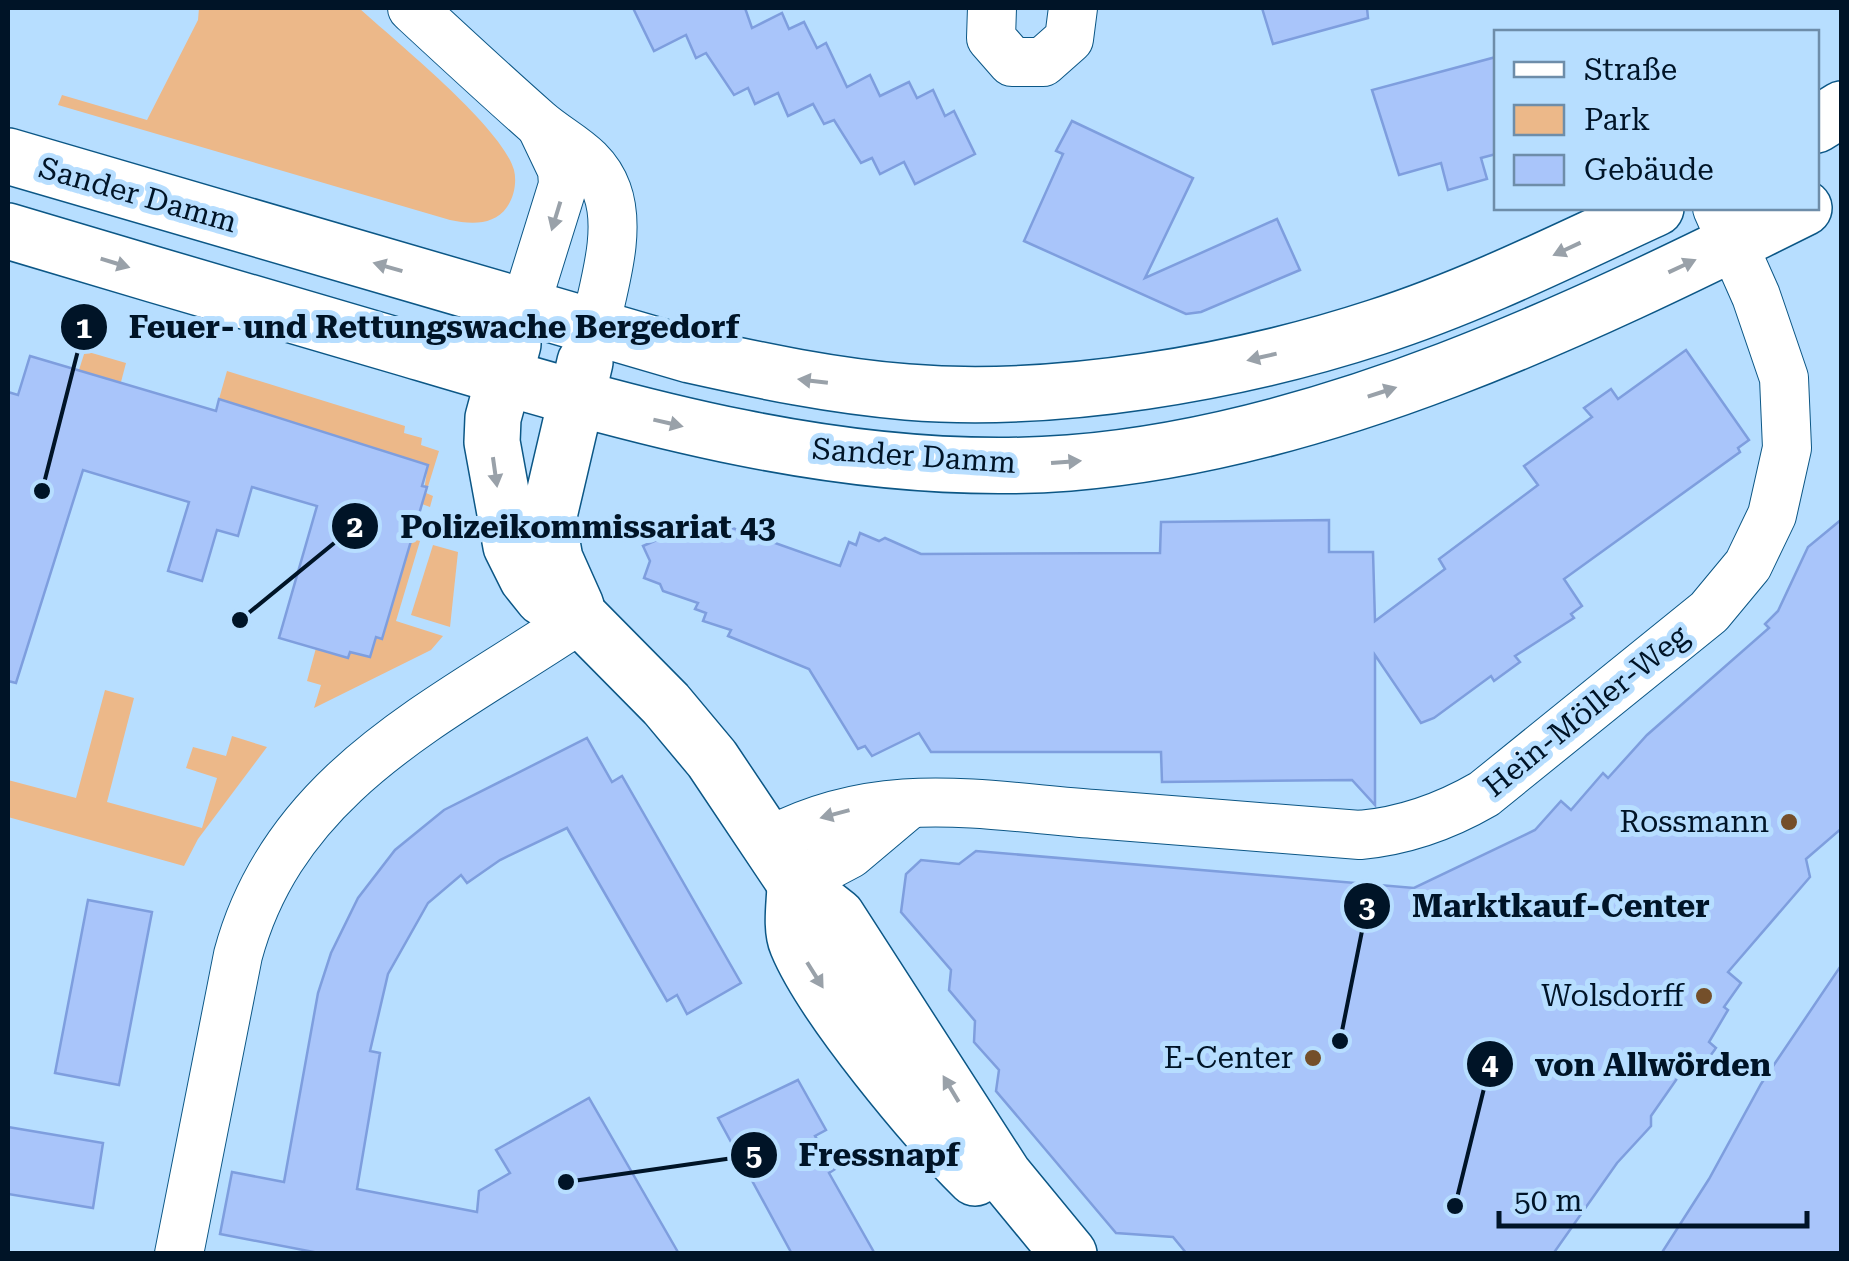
<svg xmlns="http://www.w3.org/2000/svg" width="1849" height="1261" font-family="'Roboto Serif',serif">
<rect width="100%" height="100%" fill="#b7deff"/>
<g fill="#ecb889">
<path d="M199,8H359C395,41 502,127 514,170C517,182 514,197 507,207C494,226 470,224 450,220L58,105L62,95L147,120L198,20Z"/>
<path d="M85,351L126,363L121,382L79,370Z"/>
<path d="M227,371L405,426L404,433L422,438L421,445L439,451L426,493L433,496L430,507L422,504L428,465L219,399Z"/>
<path d="M412,539L420,541L396,621L443,636L431,650L314,708L321,685L307,681L316,648L347,658L350,652L370,657L376,637L383,638Z"/>
<path d="M433,545L458,552L450,627L411,615Z"/>
<path d="M105,690L134,698L107,802L202,828L217,778L186,768L193,747L226,756L232,736L267,747L198,839L184,866L8,817V780L76,798Z"/>
</g>
<g fill="#a9c5fa" stroke="#7e9ede" stroke-width="2.5">
<path d="M633,8H745L752,28L782,13L789,29L804,22L817,48L826,43L847,87L870,75L880,96L909,82L917,98L933,90L945,116L954,111L975,154L915,184L904,162L880,174L872,158L861,163L834,120L824,124L813,104L788,116L778,93L755,104L748,88L734,95L706,53L696,58L686,35L654,51Z"/>
<path d="M1262,8H1367L1368,18L1273,44Z"/>
<path d="M1496,57V154L1481,158L1487,179L1448,190L1441,163L1399,175L1372,90Z"/>
<path d="M1072,121L1193,178L1145,278L1277,219L1300,270L1201,312L1186,314L1024,241L1063,154L1056,151Z"/>
<path d="M1686,350L1749,440L1738,448L1740,452L1564,579L1582,606L1571,614L1574,618L1515,656L1520,662L1494,681L1491,676L1434,718L1421,723L1375,655V805L1352,780L1162,782L1161,752H931L919,733L872,756L865,746L858,749L809,669L728,636L731,630L703,621L706,613L695,609L698,603L663,591L660,584L644,578L650,561L643,546L659,539L666,520L685,527L707,519L840,566L849,542L856,545L860,533L879,541L885,538L921,554L1160,553L1161,522L1329,520V552H1373L1375,621L1445,569L1439,559L1538,485L1524,466L1592,417L1584,408L1611,389L1618,399Z"/>
<path d="M30,356L216,411L219,399L428,465L422,486L427,487L382,639L376,637L370,657L350,652L348,658L279,638L317,506L252,487L238,536L217,530L202,581L168,571L189,502L83,470L16,683L8,681V392L18,395Z"/>
<path d="M1842,519V828L1806,859L1810,877L1728,972L1741,983L1724,1007L1728,1010L1709,1042L1716,1048L1694,1078L1683,1070L1651,1116V1126L1617,1163L1553,1254H1187L1173,1237L1116,1233L996,1091L999,1070L974,1042L975,1021L949,990L951,970L901,912L906,874L921,860L959,864L976,851L1414,888L1535,830L1561,801L1571,810L1603,773L1608,778L1647,735L1769,628L1765,624L1778,611L1808,547Z"/>
<path d="M587,738L612,782L622,776L741,983L687,1014L677,995L667,1001L567,828L500,860L467,883L461,875L428,903L388,974L370,1051L380,1053L357,1189L477,1212L479,1191L510,1173L496,1150L589,1098L679,1254H324L220,1234L232,1172L284,1182L318,993L331,953L358,898L395,850L444,810Z"/>
<path d="M88,900L152,912L119,1085L55,1073Z"/>
<path d="M1842,964V1254H1661L1709,1179L1761,1084Z"/>
<path d="M798,1080L826,1130L815,1136L835,1169L829,1173L875,1254H792L718,1118Z"/>
<path d="M8,1127L103,1143L93,1208L8,1194Z"/>
</g>
<g fill="none" stroke-linecap="round" stroke-linejoin="round">
<g stroke="#0c5786" stroke-width="50">
<g id="street">
<path d="M412,8C453,46 495,85 537,122C563,145 594,155 607,191C622,232 603,287 595,328"/>
<path d="M992,8L991,38L1012,62H1043L1069,39L1073,8"/>
<path d="M525,307L563,185L562,170L541,126"/>
<path d="M768,842C878,783 977,805 1094,814C1183,821 1271,828 1360,835C1404,831 1446,816 1484,794L1709,612L1748,565L1772,515L1787,448L1784,378L1756,296L1717,208"/>
<path d="M795,883L850,854L907,806"/>
<path d="M179,1254L238,955C285,780 443,711 581,618"/>
</g>
</g>
<g stroke="#0c5786" stroke-width="58">
<g id="secondary">
<path d="M1816,125L1842,109"/>
<path d="M8,156L690,355C762,371 833,386 907,392C1056,404 1236,373 1377,327C1473,296 1565,250 1656,208"/>
<path d="M8,231C140,271 273,309 405,348C621,412 842,480 1069,463C1324,443 1579,320 1804,208"/>
<path d="M513,344L493,418L492,442L511,546L527,578L543,598L581,618L666,704L712,759L795,883L837,916L1004,1175L1069,1254"/>
<path d="M576,606L555,559L548,520L585,362"/>
<path d="M795,883C795,901 790,928 797,944C823,1007 925,1129 975,1178"/>
</g>
</g>
<use href="#street" stroke="#fff" stroke-width="48"/>
<use href="#secondary" stroke="#fff" stroke-width="55"/>
</g>
<defs><path id="oneway-solid" d="M-6-.8H1V-3.2L6.5 0L1 3.2V.8H-6Z" transform="scale(2.5)"/></defs>
<g fill="#99a1a9">
<use href="#oneway-solid" transform="translate(556 216) rotate(107)"/>
<use href="#oneway-solid" transform="translate(1567 249) rotate(155)"/>
<use href="#oneway-solid" transform="translate(115 263) rotate(17)"/>
<use href="#oneway-solid" transform="translate(1682 266) rotate(-25)"/>
<use href="#oneway-solid" transform="translate(388 267) rotate(-164)"/>
<use href="#oneway-solid" transform="translate(1262 357) rotate(167)"/>
<use href="#oneway-solid" transform="translate(813 381) rotate(-173)"/>
<use href="#oneway-solid" transform="translate(1382 392) rotate(-18)"/>
<use href="#oneway-solid" transform="translate(668 423) rotate(13)"/>
<use href="#oneway-solid" transform="translate(1066 462) rotate(-4)"/>
<use href="#oneway-solid" transform="translate(495 472) rotate(82)"/>
<use href="#oneway-solid" transform="translate(835 814) rotate(165)"/>
<use href="#oneway-solid" transform="translate(815 975) rotate(58)"/>
<use href="#oneway-solid" transform="translate(951 1089) rotate(-121)"/>
</g>
<g fill="#744f2a" stroke="#b7deff" stroke-width="4">
<circle cx="1789" cy="822" r="10"/>
<circle cx="1704" cy="996" r="10"/>
<circle cx="1313" cy="1058" r="10"/>
</g>
<g text-anchor="middle" stroke-width="10" stroke-linejoin="round" paint-order="stroke">
<g font-size="30" fill="#001427" stroke="#b7deff">
<text transform="translate(138 195) rotate(16)" y="10">Sander Damm</text>
<text transform="translate(914 456) rotate(4)" y="10">Sander Damm</text>
<text transform="translate(1586 711) rotate(-39)" y="10">Hein-Möller-Weg</text>
</g>
<g font-size="30" fill="#001427" stroke="#b7deff" text-anchor="end">
<text x="1769" y="832">Rossmann</text>
<text x="1684" y="1006">Wolsdorff</text>
<text x="1293" y="1068">E-Center</text>
</g>
</g>
<path fill="none" stroke="#001427" stroke-width="4" d="M42 491L84 327M240 620L355 526M1340 1041L1367 906M1455 1206L1490 1064M566 1182L754 1155"/>
<g fill="#001427" stroke="#b7deff" stroke-width="4">
<circle cx="42" cy="491" r="10"/>
<circle cx="240" cy="620" r="10"/>
<circle cx="1340" cy="1041" r="10"/>
<circle cx="1455" cy="1206" r="10"/>
<circle cx="566" cy="1182" r="10"/>
<circle cx="84" cy="327" r="25"/>
<circle cx="355" cy="526" r="25"/>
<circle cx="1367" cy="906" r="25"/>
<circle cx="1490" cy="1064" r="25"/>
<circle cx="754" cy="1155" r="25"/>
</g>
<g font-size="30" text-anchor="middle" font-weight="bold" fill="#fff">
<text x="84" y="338">1</text>
<text x="355" y="537">2</text>
<text x="1367" y="917">3</text>
<text x="1490" y="1075">4</text>
<text x="754" y="1165">5</text>
</g>
<g font-size="32" text-anchor="middle" font-weight="bold" fill="#001427" stroke="#b7deff" stroke-width="10" stroke-linejoin="round" paint-order="stroke">
<text x="434" y="338">Feuer- und Rettungswache Bergedorf</text>
<text x="588" y="538">Polizeikommissariat 43</text>
<text x="1561" y="917">Marktkauf-Center</text>
<text x="1653" y="1076">von Allwörden</text>
<text x="879" y="1166">Fressnapf</text>
</g>
<rect width="1849" height="1261" fill="none" stroke="#001427" stroke-width="20"/>
<rect x="1494" y="30" width="325" height="180" fill="#b7deff" stroke="#6e8da9" stroke-width="2.5"/>
<rect x="1514" y="62" width="50" height="15" fill="#ffffff" stroke="#6e8da9" stroke-width="2.5"/>
<text x="1584" y="80" font-size="30" fill="#001427">Straße</text>
<rect x="1514" y="105" width="50" height="30" fill="#ecb889" stroke="#6e8da9" stroke-width="2.5"/>
<text x="1584" y="130" font-size="30" fill="#001427">Park</text>
<rect x="1514" y="155" width="50" height="30" fill="#a9c5fa" stroke="#6e8da9" stroke-width="2.5"/>
<text x="1584" y="180" font-size="30" fill="#001427">Gebäude</text>
<path d="M1499 1211v15h308v-15" fill="none" stroke="#001427" stroke-width="5"/>
<text x="1514" y="1211" font-size="30" fill="#001427" stroke="#b7deff" stroke-width="8" paint-order="stroke">50 m</text>
</svg>
